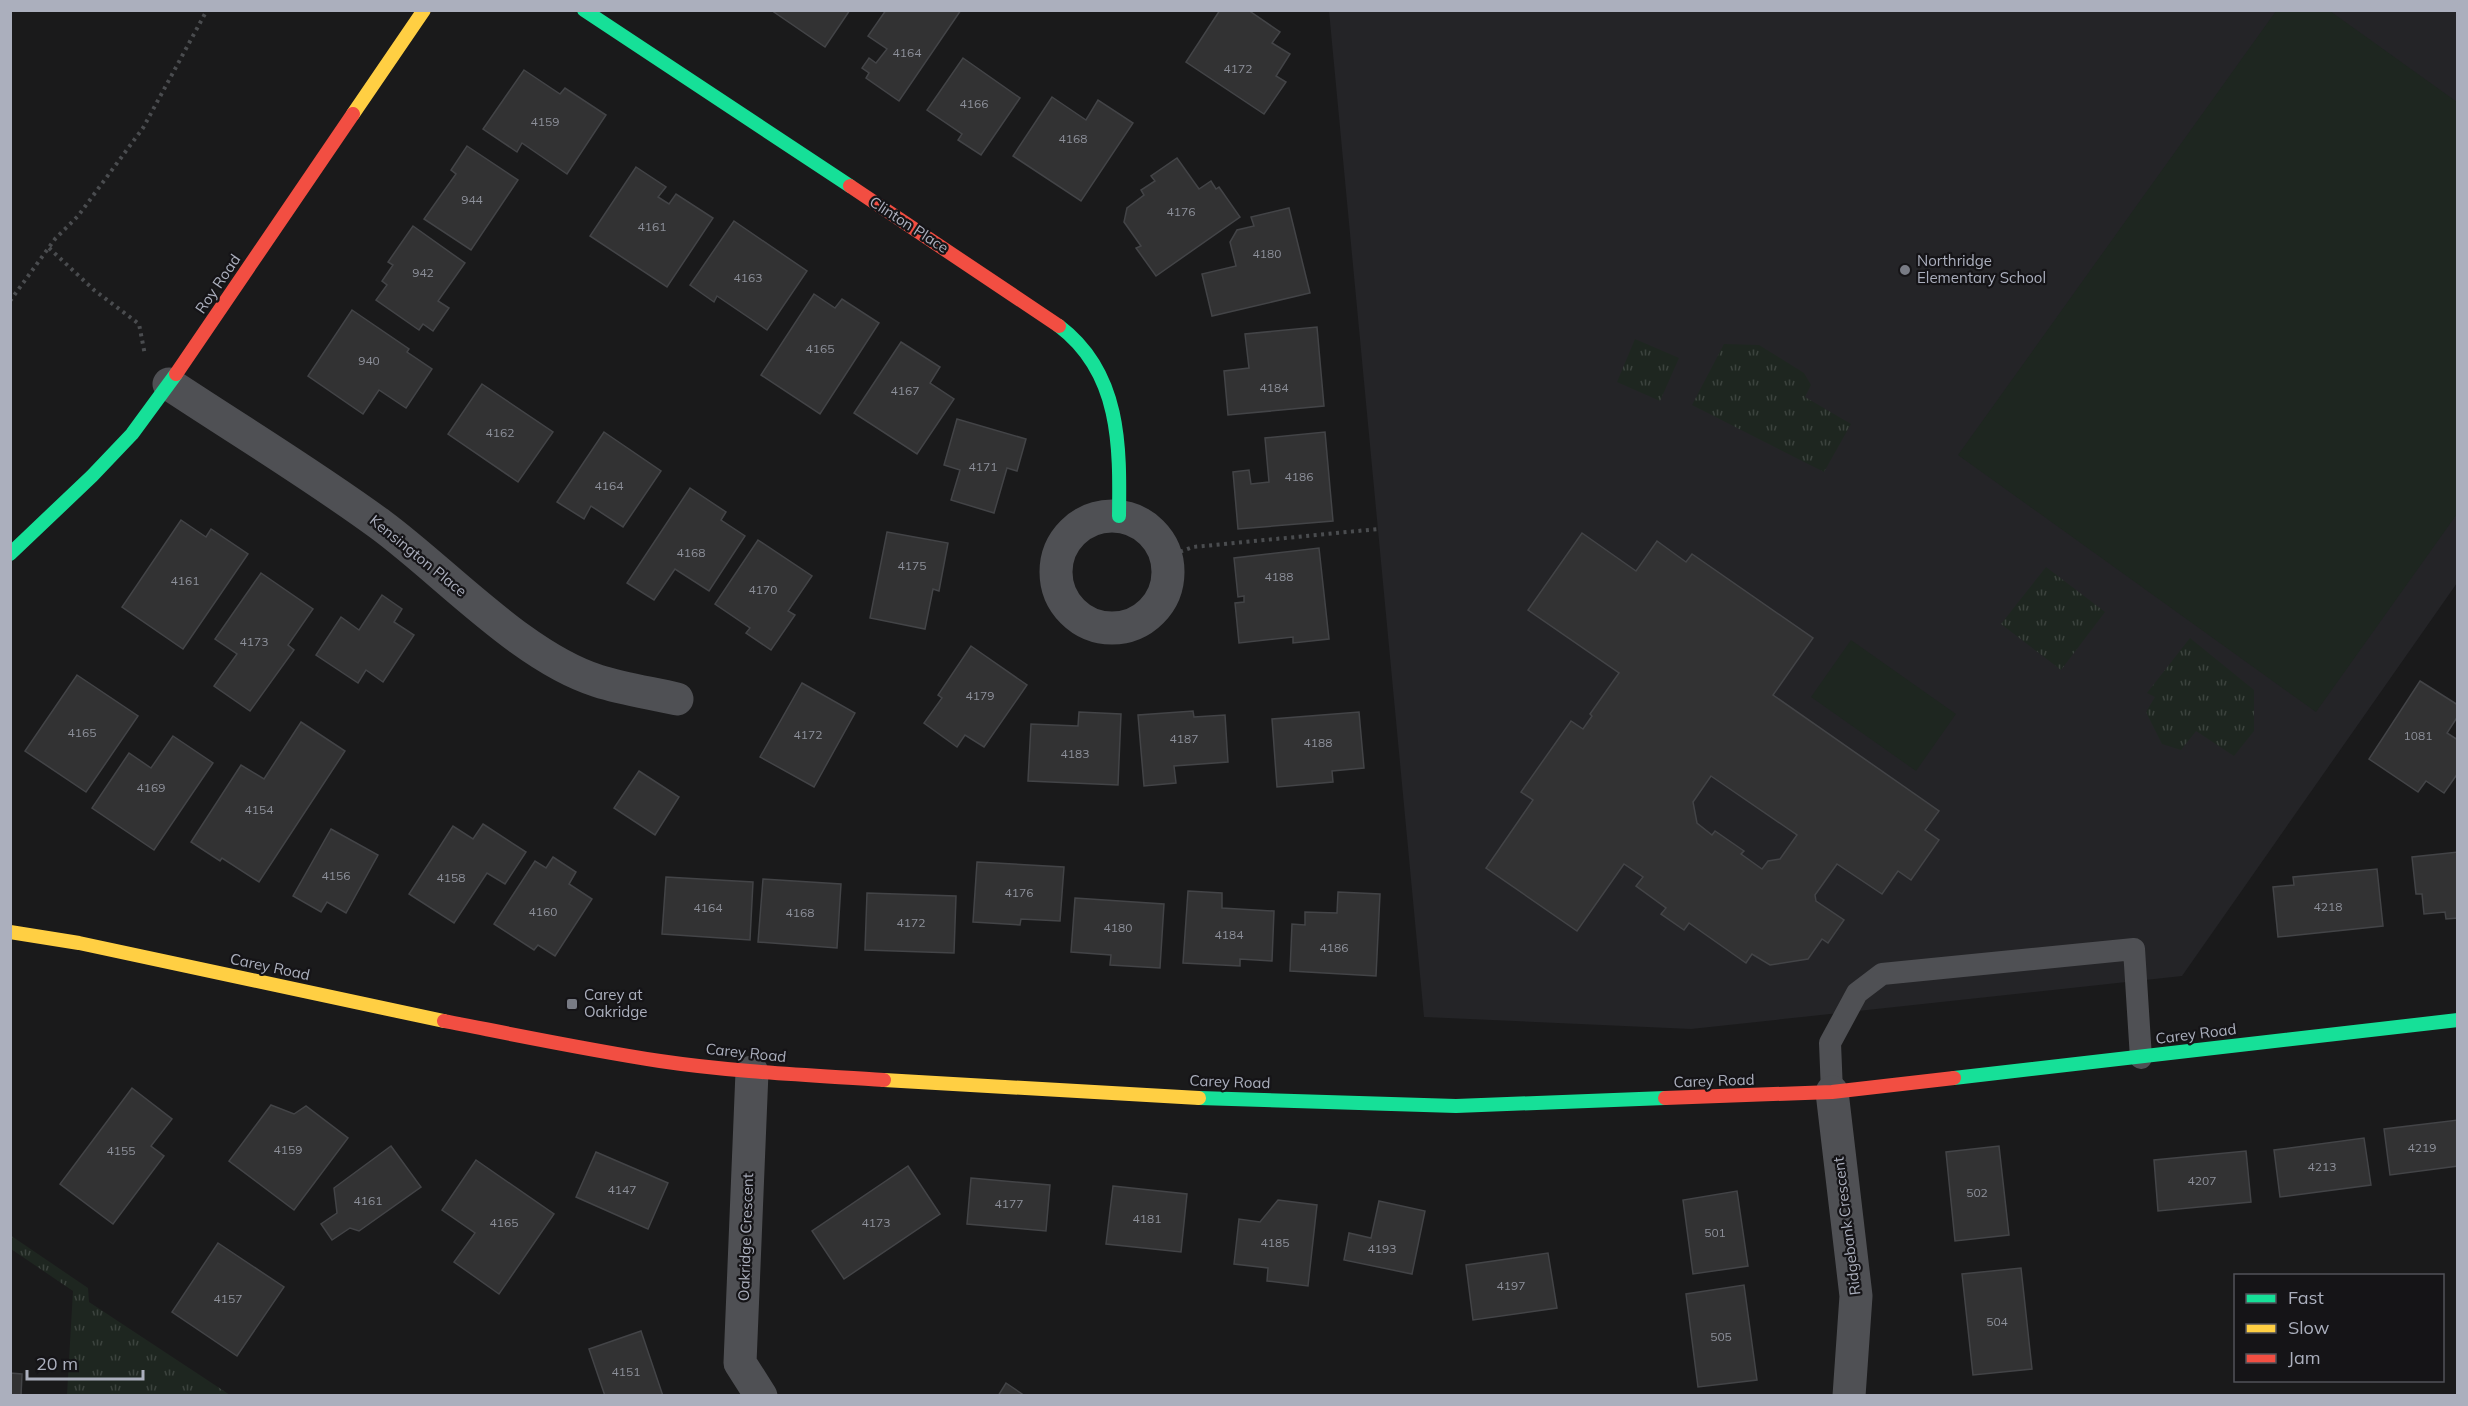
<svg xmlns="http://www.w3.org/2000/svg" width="2468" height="1406" font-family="Mulish,sans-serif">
<defs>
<pattern id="grass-tufts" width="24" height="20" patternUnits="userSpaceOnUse" patternTransform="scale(1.5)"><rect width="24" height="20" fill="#1e2620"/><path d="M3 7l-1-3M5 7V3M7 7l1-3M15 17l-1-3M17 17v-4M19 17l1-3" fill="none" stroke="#3c433e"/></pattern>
</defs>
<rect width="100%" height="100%" fill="#1a1a1b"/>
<path fill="#242427" d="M1329,11H2457V583L2182,976L1691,1029L1424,1017Z"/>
<g fill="url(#grass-tufts)">
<path d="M1635,339L1679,358L1660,401L1617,382Z"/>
<path d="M1724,344L1759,345L1804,373L1811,385L1805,397L1851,424L1824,472L1692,405Z"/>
<path d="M2046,567L2105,612L2061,670L2001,624Z"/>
<path d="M2190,638L2254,690V731L2234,756L2196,731L2181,750L2162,744L2146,712L2155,697L2147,693Z"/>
<path d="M10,1235L88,1288L89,1302L230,1395H67L73,1291L11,1249Z"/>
</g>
<g fill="#1e2620">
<path d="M2276,11H2330L2457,102V514L2316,712L1958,455Z"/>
<path d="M1851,640L1956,714L1916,771L1811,697Z"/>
</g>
<g fill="#323233" stroke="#434447" stroke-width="1.5" fill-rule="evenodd">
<path d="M771,10H850L825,47Z"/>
<path d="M886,10H961L899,101L866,78L869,73L862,68L869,58L876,63L887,49L868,36Z"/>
<path d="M1220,10H1248L1280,32L1272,43L1290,54L1276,76L1286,82L1264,114L1186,62Z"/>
<path d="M963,58L1020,98L981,155L958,140L962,134L927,110Z"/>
<path d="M524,70L560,94L565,88L606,115L567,174L522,143L517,152L483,129Z"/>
<path d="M1052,97L1086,120L1098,100L1133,123L1081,201L1013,156Z"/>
<path d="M467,146L518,180L471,250L424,219L456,174L451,170Z"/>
<path d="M1177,158L1199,189L1211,181L1216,189L1219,187L1240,217L1156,276L1136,248L1141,246L1124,222L1127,208L1144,195L1141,190L1155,181L1151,176Z"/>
<path d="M636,167L666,187L658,197L669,204L676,194L713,218L667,287L590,236Z"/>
<path d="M1289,208L1310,293L1212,316L1202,274L1236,266L1230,242L1237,230L1254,226L1251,217Z"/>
<path d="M734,221L807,271L767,330L717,296L714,302L690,285Z"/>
<path d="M413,226L465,263L438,301L449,308L433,331L423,324L419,330L376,300L387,285L382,281L393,265L388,262Z"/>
<path d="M814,294L835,308L842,299L879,323L820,414L761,375Z"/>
<path d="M352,310L409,349L407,352L432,369L406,408L379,390L363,414L308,376Z"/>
<path d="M1317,327L1324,406L1228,415L1224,371L1249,368L1245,334Z"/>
<path d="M901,342L940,367L930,383L954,399L917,454L854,413Z"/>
<path d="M482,384L553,432L518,482L448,434Z"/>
<path d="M957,419L1026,439L1017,471L1007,468L994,513L951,500L960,470L944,465Z"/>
<path d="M604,432L661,471L623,527L591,506L584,519L557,502Z"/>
<path d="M1325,432L1333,521L1238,529L1233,472L1249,470L1251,484L1269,482L1265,438Z"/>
<path d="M690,488L726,512L721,520L745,536L709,591L675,569L654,600L627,583Z"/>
<path d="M181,520L206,537L211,529L248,554L183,649L122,607Z"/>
<path d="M887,532L948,543L939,591L933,589L925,629L870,618Z"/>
<path d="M1582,533L1636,571L1657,541L1686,562L1692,554L1813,638L1773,695L1939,811L1925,830L1939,840L1911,880L1898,871L1882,894L1837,864L1815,895L1816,901L1844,920L1828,943L1822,939L1808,959L1770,965L1752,954L1746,963L1689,923L1684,930L1661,914L1666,908L1636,886L1643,877L1624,864L1577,931L1486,868L1533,800L1521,792L1571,721L1583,729L1592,716L1590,714L1619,673L1528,610ZM1711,776L1797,835L1780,859L1768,861L1762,869L1741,854L1744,851L1715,831L1712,835L1697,823L1693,802Z"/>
<path d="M758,540L812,576L788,611L795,615L771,650L746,633L750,628L715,604Z"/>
<path d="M1319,548L1329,639L1293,643V637L1239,643L1235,603L1244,602V596L1238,597L1234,558Z"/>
<path d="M261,573L313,609L288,645L294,650L250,711L214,686L237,654L215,639Z"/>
<path d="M382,595L402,609L394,622L414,635L383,682L366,670L358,683L316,655L341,617L359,630Z"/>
<path d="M971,646L1027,685L984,747L965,735L957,747L924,723L942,698L938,695Z"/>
<path d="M77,675L138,716L86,792L25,751Z"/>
<path d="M2420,681L2458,705V716L2447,733L2458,740V773L2444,793L2426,781L2418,792L2369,759Z"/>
<path d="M802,683L855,713L814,787L760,757Z"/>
<path d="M1193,711L1194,717L1225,715L1228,762L1174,766L1176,783L1144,786L1138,715Z"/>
<path d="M1079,712L1121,714L1118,785L1028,781L1031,724L1078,726Z"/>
<path d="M1359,712L1364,768L1332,771L1333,782L1277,787L1272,719Z"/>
<path d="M301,722L345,751L259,882L222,858L220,861L191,842L241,765L264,779Z"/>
<path d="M173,736L213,763L154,850L92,808L129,753L151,768Z"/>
<path d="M639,771L679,797L655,835L614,808Z"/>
<path d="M483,824L526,852L505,884L487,873L454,923L409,894L453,826L473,839Z"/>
<path d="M331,829L378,855L346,913L327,902L321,912L293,896Z"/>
<path d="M2458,852V918L2446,919L2445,912L2424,914L2422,894H2416L2412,857Z"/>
<path d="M553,857L576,872L569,884L592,899L555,956L538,945L534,950L494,924L535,861L546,868Z"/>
<path d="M977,862L1064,867L1060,921L1021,919L1020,925L973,922Z"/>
<path d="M2377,869L2383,926L2278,937L2273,887L2294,885L2293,877Z"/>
<path d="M666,877L753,882L750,940L662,934Z"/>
<path d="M763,879L841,884L837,948L758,942Z"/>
<path d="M1188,891L1222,893V908L1274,911L1272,961L1240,959V966L1183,963Z"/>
<path d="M1338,892L1380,894L1376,976L1290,971L1292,924L1305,925V912L1337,913Z"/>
<path d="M867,893L956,896L954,953L865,950Z"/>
<path d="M1075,898L1164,904L1160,968L1110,965L1111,955L1071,952Z"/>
<path d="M132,1088L172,1119L151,1146L164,1156L113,1224L60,1184Z"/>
<path d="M271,1105L294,1114L306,1106L348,1138L294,1210L229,1161Z"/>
<path d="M2458,1120V1166L2390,1175L2384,1129Z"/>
<path d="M2364,1138L2371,1185L2280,1197L2274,1150Z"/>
<path d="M391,1146L421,1187L359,1231L350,1228L332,1240L321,1224L337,1213L334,1188Z"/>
<path d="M1999,1146L2009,1235L1955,1241L1946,1152Z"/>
<path d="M2246,1151L2251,1202L2158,1211L2154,1160Z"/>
<path d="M596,1152L668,1183L648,1229L576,1197Z"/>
<path d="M476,1160L554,1214L499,1294L454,1262L475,1233L442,1210Z"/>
<path d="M908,1166L940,1214L844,1279L812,1231Z"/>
<path d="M971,1178L1050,1185L1046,1231L967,1224Z"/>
<path d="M1113,1186L1187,1194L1181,1252L1106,1244Z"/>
<path d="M1737,1191L1748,1266L1693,1274L1683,1200Z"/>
<path d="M1278,1200L1317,1205L1308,1286L1267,1281L1268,1268L1234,1264L1239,1219L1260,1222Z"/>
<path d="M1379,1201L1425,1211L1412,1274L1344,1260L1349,1233L1371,1238Z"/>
<path d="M218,1243L284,1287L237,1356L172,1312Z"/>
<path d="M1548,1253L1557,1308L1473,1320L1466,1265Z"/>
<path d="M2021,1268L2032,1369L1973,1375L1962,1274Z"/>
<path d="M1744,1285L1757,1380L1698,1387L1686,1294Z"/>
<path d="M641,1331L663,1396H605L589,1349Z"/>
<path d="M10,1373L22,1374L21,1396H10Z"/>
<path d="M1006,1383L1025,1396H998Z"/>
</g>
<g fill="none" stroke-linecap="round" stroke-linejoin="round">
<g stroke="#4a4c4f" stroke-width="4" stroke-dasharray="3 4.5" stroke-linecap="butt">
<path d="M49,248L94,290L139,324L145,355"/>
<path d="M10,301L55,239L78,216L143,128L207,10"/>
<path d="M1166,557L1193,547L1378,529"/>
</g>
<path stroke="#4f5054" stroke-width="22" d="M1832,1092L1830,1043L1857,993L1882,974L2134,949L2141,1058"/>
<g stroke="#4f5054" stroke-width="33">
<path d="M169,384C240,431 313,475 381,525C446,573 522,657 598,681C623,689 651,693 677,699"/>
<circle cx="1112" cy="572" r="56"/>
<path d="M752,1072L740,1363L761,1396"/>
<path d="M1832,1092L1856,1296L1849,1396"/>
</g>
<g stroke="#16e098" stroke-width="14">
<path d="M584,10L850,186"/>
<path d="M1059,326C1121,373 1120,446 1119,516"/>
<path d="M10,554L92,476L132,434L176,374"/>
<path d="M1954,1078L2458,1020"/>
<path d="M1199,1098L1456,1106L1665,1098"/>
</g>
<g stroke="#ffcf43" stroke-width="14">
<path d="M353,114L424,10"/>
<path d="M10,932L79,943L444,1021"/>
<path d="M884,1080L1199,1098"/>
</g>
<g stroke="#f24e42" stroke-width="14">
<path d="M850,186L1059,326"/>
<path d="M176,374L353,114"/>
<path d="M444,1021C516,1035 588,1050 660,1061C734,1072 809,1075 884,1080"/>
<path d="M1665,1098L1832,1092L1954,1078"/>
</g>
</g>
<g fill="#787b84" stroke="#151417" stroke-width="2">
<circle cx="1905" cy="270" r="6"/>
<rect x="566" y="998" width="12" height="12" rx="3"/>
</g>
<g text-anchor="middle" stroke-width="4.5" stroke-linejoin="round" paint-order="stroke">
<g font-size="12" fill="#8d909a">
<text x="907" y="57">4164</text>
<text x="1238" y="73">4172</text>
<text x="974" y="108">4166</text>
<text x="545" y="126">4159</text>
<text x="1073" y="143">4168</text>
<text x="472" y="204">944</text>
<text x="1181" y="216">4176</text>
<text x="652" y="231">4161</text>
<text x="1267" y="258">4180</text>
<text x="423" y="277">942</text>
<text x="748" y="282">4163</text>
<text x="820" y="353">4165</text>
<text x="369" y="365">940</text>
<text x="1274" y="392">4184</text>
<text x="905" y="395">4167</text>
<text x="500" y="437">4162</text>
<text x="983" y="471">4171</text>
<text x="1299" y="481">4186</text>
<text x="609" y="490">4164</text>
<text x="691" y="557">4168</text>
<text x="912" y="570">4175</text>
<text x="1279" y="581">4188</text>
<text x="185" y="585">4161</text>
<text x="763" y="594">4170</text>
<text x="254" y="646">4173</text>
<text x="980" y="700">4179</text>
<text x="82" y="737">4165</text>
<text x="808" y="739">4172</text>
<text x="2418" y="740">1081</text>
<text x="1184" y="743">4187</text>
<text x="1318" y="747">4188</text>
<text x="1075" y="758">4183</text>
<text x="151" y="792">4169</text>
<text x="259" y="814">4154</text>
<text x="336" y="880">4156</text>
<text x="451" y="882">4158</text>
<text x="1019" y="897">4176</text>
<text x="2328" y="911">4218</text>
<text x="708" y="912">4164</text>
<text x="543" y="916">4160</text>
<text x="800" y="917">4168</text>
<text x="911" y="927">4172</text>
<text x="1118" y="932">4180</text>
<text x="1229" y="939">4184</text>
<text x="1334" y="952">4186</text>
<text x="2422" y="1152">4219</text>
<text x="288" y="1154">4159</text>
<text x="121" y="1155">4155</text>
<text x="2322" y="1171">4213</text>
<text x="2202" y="1185">4207</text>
<text x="622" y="1194">4147</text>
<text x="1977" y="1197">502</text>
<text x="368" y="1205">4161</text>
<text x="1009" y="1208">4177</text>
<text x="1147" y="1223">4181</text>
<text x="504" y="1227">4165</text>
<text x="876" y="1227">4173</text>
<text x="1715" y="1237">501</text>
<text x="1275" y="1247">4185</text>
<text x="1382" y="1253">4193</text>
<text x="1511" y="1290">4197</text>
<text x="228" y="1303">4157</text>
<text x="1997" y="1326">504</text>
<text x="1721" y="1341">505</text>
<text x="626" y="1376">4151</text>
</g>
<g font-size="15" fill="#abafbd" stroke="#151417">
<text transform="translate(909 225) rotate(33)" y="5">Clinton Place</text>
<text transform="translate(218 284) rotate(-56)" y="5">Roy Road</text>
<text transform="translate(418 556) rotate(39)" y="5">Kensington Place</text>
<text transform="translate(270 967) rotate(12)" y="5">Carey Road</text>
<text transform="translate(2196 1034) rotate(-7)" y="5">Carey Road</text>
<text transform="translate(746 1053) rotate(6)" y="5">Carey Road</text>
<text transform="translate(1714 1081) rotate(-2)" y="5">Carey Road</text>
<text transform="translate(1230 1082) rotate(2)" y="5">Carey Road</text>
<text transform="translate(1847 1226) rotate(-97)" y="5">Ridgebank Crescent</text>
<text transform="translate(746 1237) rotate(-88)" y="5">Oakridge Crescent</text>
</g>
<g font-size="15" fill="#abafbd" stroke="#151417" text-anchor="start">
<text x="1917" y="266">Northridge<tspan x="1917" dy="17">Elementary School</tspan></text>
<text x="584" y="1000">Carey at<tspan x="584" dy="17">Oakridge</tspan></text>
</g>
</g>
<rect width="2468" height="1406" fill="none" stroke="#abafbd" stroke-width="24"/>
<rect x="2234" y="1274" width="210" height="108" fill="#151417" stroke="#515259" stroke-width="1.5"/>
<rect x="2246" y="1294" width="30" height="9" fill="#16e098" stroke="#515259" stroke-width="1.5"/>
<text x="2288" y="1304" font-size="18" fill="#abafbd">Fast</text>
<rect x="2246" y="1324" width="30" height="9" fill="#ffcf43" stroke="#515259" stroke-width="1.5"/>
<text x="2288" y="1334" font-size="18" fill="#abafbd">Slow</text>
<rect x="2246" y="1354" width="30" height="9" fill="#f24e42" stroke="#515259" stroke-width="1.5"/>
<text x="2288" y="1364" font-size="18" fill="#abafbd">Jam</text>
<path d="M27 1370v9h116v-9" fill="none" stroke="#abafbd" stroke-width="3"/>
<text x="36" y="1370" font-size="18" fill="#abafbd" stroke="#151417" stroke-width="4.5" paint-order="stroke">20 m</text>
</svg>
